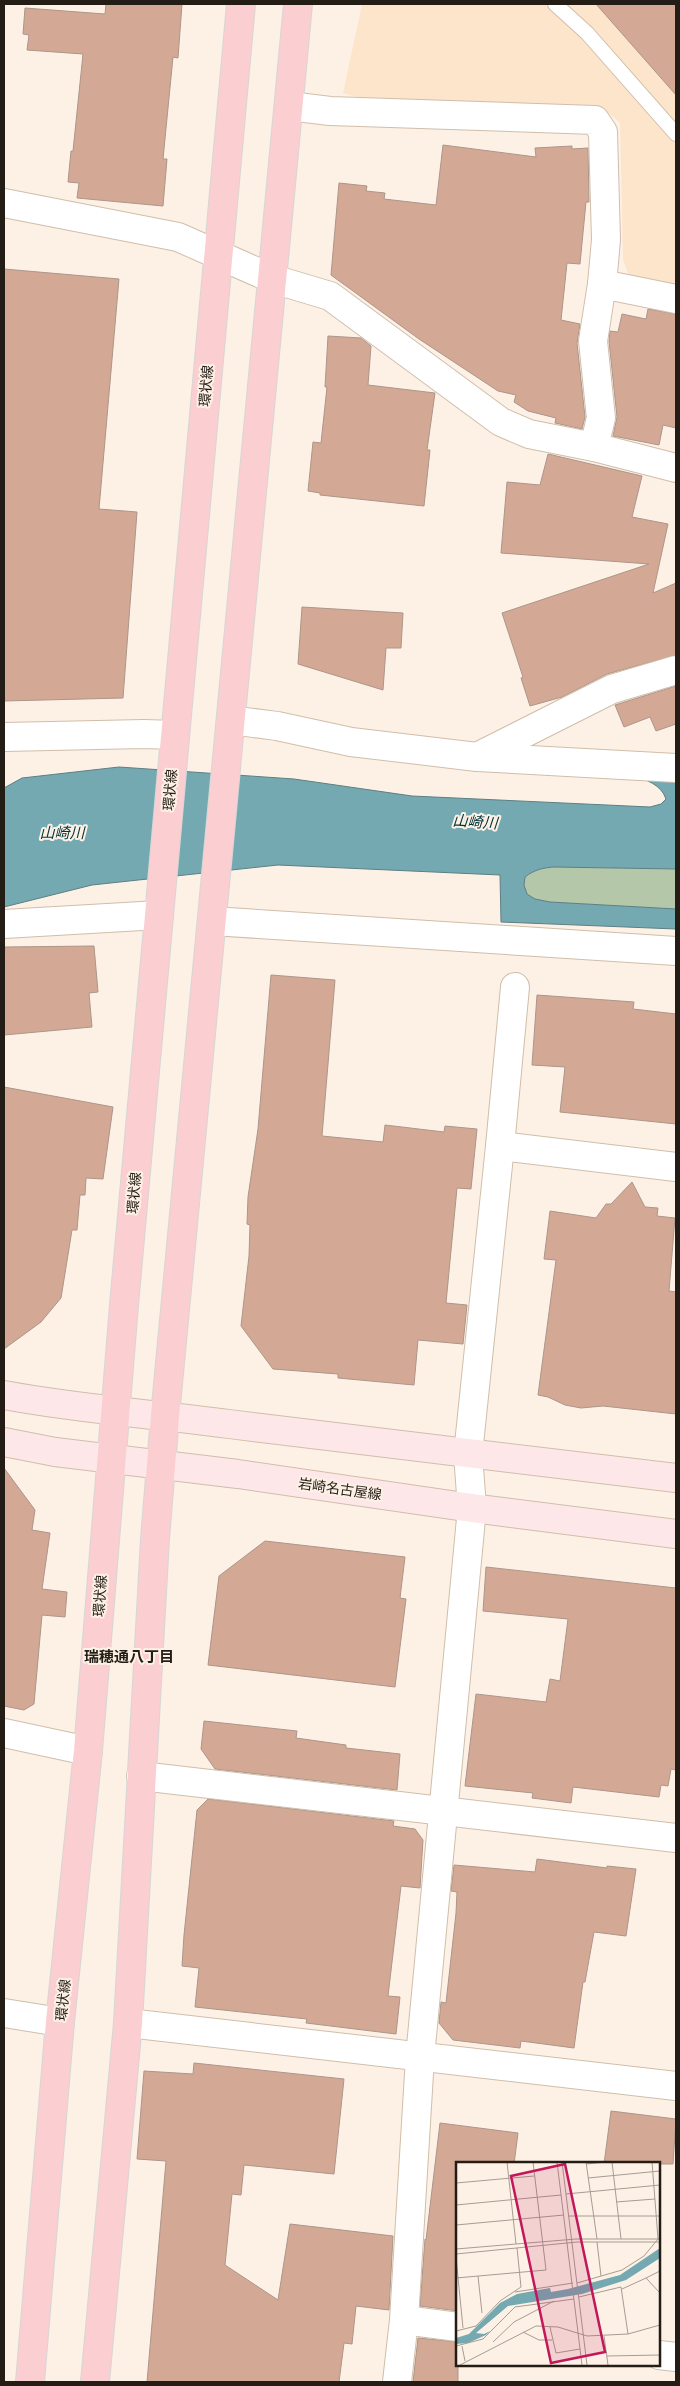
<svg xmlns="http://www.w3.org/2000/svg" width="680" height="2386" font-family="'Exo 2','Noto Sans JP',sans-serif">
<rect width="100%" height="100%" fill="#fdf1e6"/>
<path fill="#fde5cb" d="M362,4H676V287L629,277L623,260L620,123L602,107L364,99L343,93Z"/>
<path fill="#b4c7a8" d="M553,867L676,869V909L550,902L535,899L526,893L524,885L525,877L537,869Z"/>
<path fill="#75a9b2" stroke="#5c7f83" d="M119,767L294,779L412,796L650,807L661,804L666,799C661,784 646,780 632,775L676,777V869L553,867C542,868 534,870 525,877L524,885L527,894L535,899L550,902L676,909V929L501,922L500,875L278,865L92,885L4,907V788L22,778Z"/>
<g fill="#d3a995" stroke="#ad958a">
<path d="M106,4H182L178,58L173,57L163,159H167L163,206L77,198L79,183L68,182L71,151H73L83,54L27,50L29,35L23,34L25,8L105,14Z"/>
<path d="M596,4H676V95Z"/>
<path d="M443,145L536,157L535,148L572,146V149L588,148L589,202H586L580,264L567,263L561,320L580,324L577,343L585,417L582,429L555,423L556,418L528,411L514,402L516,395L498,391L419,339L331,275L339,183L367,186L366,191L385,193L384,199L436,205Z"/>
<path d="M4,269L119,279L99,509L137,512L123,698L4,701Z"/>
<path d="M648,309L676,314V428L663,425L659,445L613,436L617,417L609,341L610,331L618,332L622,314L646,319Z"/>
<path d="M328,336L361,338L371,346L368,385L435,393L427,450H430L424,506L320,495V493L308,491L313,442L321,443L327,387H325Z"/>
<path d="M548,454L642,476L632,517L668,524L653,593L676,583V655L607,674L562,697L530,706L521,678L523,677L502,613L649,564L501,553L507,482L540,485Z"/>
<path d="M302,607L403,613L401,648H386L383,690L298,664Z"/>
<path d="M676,686V724L656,731L650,717L624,727L615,705Z"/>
<path d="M94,946L98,992L89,993L92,1027L4,1035V947Z"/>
<path d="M271,975L335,980L322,1136L383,1142L385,1125L444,1132L445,1126L477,1129L471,1189L457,1188L446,1303L467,1305L463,1344L418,1340L414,1385L338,1378V1374L273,1369L241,1326L249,1256L250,1225L247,1224L248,1197L258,1129Z"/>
<path d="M537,995L634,1002L633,1009L676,1014V1124L560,1112L565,1067L532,1065Z"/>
<path d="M4,1087L113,1107L103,1179L86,1178L85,1195H80L77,1230H72L61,1298L41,1322L4,1349Z"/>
<path d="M632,1182L645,1207L658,1208L657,1216L675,1218L669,1291L676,1292V1414L603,1406L581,1408L565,1405L548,1397L538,1395L556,1260L544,1259L550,1211L596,1218L606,1204H611Z"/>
<path d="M4,1468L35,1510L32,1530L50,1533L42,1589L67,1592L65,1617L42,1615L34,1704L24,1710L4,1706Z"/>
<path d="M265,1541L405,1557L400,1598L406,1599L395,1687L208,1665L219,1576Z"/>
<path d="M486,1567L676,1588V1770L671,1769L668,1786L661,1785L659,1797L573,1787L571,1803L532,1798L533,1793L465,1786L476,1694L546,1702L550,1679L560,1681L568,1619L483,1611Z"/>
<path d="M204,1721L297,1731L296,1738L346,1745V1748L400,1754L397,1790L215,1769L201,1749Z"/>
<path d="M208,1799L394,1821L393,1826L415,1829L423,1840L420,1888L401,1886L388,1996L400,1997L396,2034L306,2023L307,2019L195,2007L199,1968L182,1966L184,1935L197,1810Z"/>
<path d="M537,1859L607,1868V1866L636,1869L626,1936L594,1932L585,1982H583L574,2048L521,2041L520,2048L453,2040L439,2023L441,2002L446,2003L456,1913L457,1892L451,1891L454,1865L535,1872Z"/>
<path d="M194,2063L344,2079L334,2174L244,2165L241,2195L232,2194L225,2265L278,2300L290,2224L393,2236L389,2310L356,2306L352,2344L344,2343L339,2382H147L166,2161L137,2159L144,2071L193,2074Z"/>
<path d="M611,2111L676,2119L673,2164H604Z"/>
<path d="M440,2123L518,2133L514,2164H458V2311L420,2306L425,2239L426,2240Z"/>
<path d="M418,2338L458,2342V2382H413Z"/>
</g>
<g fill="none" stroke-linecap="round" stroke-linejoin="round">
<g stroke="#d0beab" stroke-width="16">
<path id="lane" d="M555,4L587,33L676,134"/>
</g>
<g stroke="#d0beab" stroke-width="30">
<g id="street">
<path d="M289,106L330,111L595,120L603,132L606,240L602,284L593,341L601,418L594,447"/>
<path d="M4,203L178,237L273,279L330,296L501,422L529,434L594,447L676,468"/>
<path d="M602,284L676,299"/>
<path d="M231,720L277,726L351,742L477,757L676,768"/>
<path d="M4,737L144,734L175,735"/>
<path d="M479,756L612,689L676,670"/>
<path d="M212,921L676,951"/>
<path d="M4,924L159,915"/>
<path d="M500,1146L515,987"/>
<path d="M4,1733L88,1751"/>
<path d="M141,1776L676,1838"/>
<path d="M4,2013L60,2022"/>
<path d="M128,2023L676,2086"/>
<path d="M404,2320L458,2327"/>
<path d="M659,2355L676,2357"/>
<path d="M397,2382L404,2320L420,2057L472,1508L468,1454L500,1146L676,1167"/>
</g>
</g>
<g stroke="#d0beab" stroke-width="30">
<g id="secondary">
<path d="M4,1395C78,1409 154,1414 229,1424C378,1442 527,1461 676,1478"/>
<path d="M4,1442L55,1452L238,1474L472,1508L676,1534"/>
</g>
</g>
<g stroke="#d7d6d5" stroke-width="30">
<g id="primary">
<path d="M30,2382L60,2022L88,1751L124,1305L241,4"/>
<path d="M95,2382L128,2023L155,1539L165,1416L298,4"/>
</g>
</g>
<use href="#lane" stroke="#fff" stroke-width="14"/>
<use href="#street" stroke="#fff" stroke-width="28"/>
<use href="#secondary" stroke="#fde7e8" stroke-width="28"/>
<use href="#primary" stroke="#fbced1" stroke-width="28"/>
</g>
<g text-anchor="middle" stroke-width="4" stroke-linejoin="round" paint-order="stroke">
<g font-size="14" fill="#231d16" stroke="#fdf1e6">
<text transform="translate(206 386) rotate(-85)" y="5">環状線</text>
<text transform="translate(170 790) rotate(-85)" y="5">環状線</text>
<text transform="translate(134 1193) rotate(-85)" y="5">環状線</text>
<text transform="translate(340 1489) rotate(8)" y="5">岩崎名古屋線</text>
<text transform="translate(100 1596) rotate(-86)" y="5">環状線</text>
<text transform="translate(63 2000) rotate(-84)" y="5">環状線</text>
</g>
<g font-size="15" font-style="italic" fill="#00333a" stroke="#fdf1e6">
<text transform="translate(475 822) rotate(4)" y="5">山崎川</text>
<text x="62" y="838">山崎川</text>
</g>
<g font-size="15" font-weight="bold" fill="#231d16" stroke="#fdf1e6">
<text x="129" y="1662">瑞穂通八丁目</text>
</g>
</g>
<g transform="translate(456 2162)">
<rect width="204" height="204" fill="#fdf1e6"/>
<path d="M204,86V96L170,118L126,132L52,144L20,171L28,172L34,169L30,173L12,181L0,182V176L13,172L44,141L61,132L94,126L95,130L112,127L164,113Z" fill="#75a9b2"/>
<path fill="none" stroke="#a69c93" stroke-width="1" d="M51,0L60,82M101,0L126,203M106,0L131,203M130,0L141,77M156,0L165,77M130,2L150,0M132,16L204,9M0,21L78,14M110,32L204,23M160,40L199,37M0,43L105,33M112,54H204M0,63L108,53M141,80L145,114M0,87L120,77H204M0,92L121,80H204M0,95L7,166M22,114L26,151M0,116L90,108L77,0M190,116L204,109M121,121L166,108L188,94L202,77L196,0M166,127L190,116L204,131M59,130L117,121M94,165L100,191L124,187M0,169L20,164L44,139L65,125L61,86M67,170L83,178H96M172,172L204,163M148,174L152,203M37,180L58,160L98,139M0,184L27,177L59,145L118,137M6,184L9,199M151,194L204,193M4,203L80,164L102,165L131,174L172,172L165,125L123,135"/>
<path fill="#c2185b" fill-opacity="0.15" stroke="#c2185b" stroke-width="2.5" d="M109,2L149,190L95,201L55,14Z"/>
<rect width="204" height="204" fill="none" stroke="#231d16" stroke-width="2.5"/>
</g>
<rect width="680" height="2386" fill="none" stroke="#231d16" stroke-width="10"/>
</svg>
